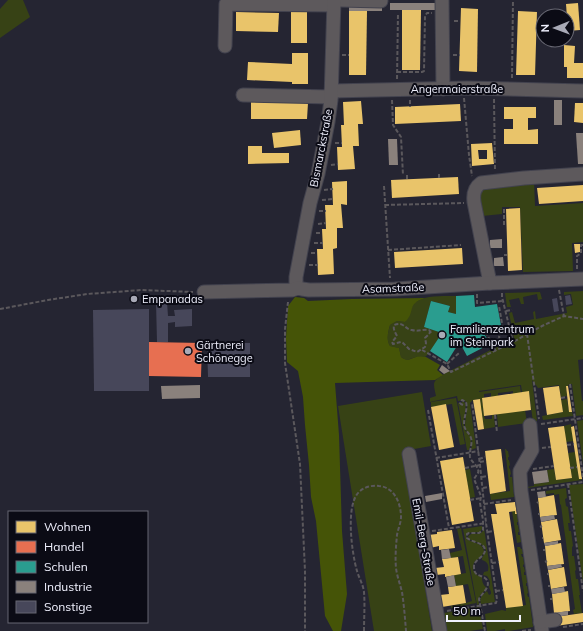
<svg xmlns="http://www.w3.org/2000/svg" width="583" height="631" font-family="Mulish,sans-serif">
<rect width="100%" height="100%" fill="#252532"/>
<g fill="#374215">
<path d="M8,0H23L30,17L0,38V9Z"/>
<path d="M534,180L535,206L583,203V242L572,243L573,271L523,272L520,207H502V214L482,216L479,193L482,189Z"/>
<path d="M583,291V359L578,360L582,401H583V415L576,416L572,384H569L568,386H566L567,396L561,397L559,385L538,388L532,380L537,421L533,422L529,392H522L521,385L479,391V392L520,386L521,393L513,394V391L498,393V396L491,397V393L484,394V398H482L484,416L485,419H492V415H494L495,427L484,429L480,399L473,400L470,403L476,448L471,450C475,434 466,437 465,426C465,418 468,410 467,403L464,400L458,401L457,396L430,402V398L436,396C433,382 432,382 444,374L514,338L509,313L512,312L515,323L534,319L533,312L535,311L536,319L567,313L566,307L573,305L571,294L564,295V292Z"/>
<path d="M540,292L542,299L538,300L537,294L523,297L524,304H521L519,298L509,300L511,307H507L505,293Z"/>
<path d="M456,296V314L448,312L450,306L431,301L424,327L442,333C439,337 429,355 425,357C423,358 419,356 416,357C409,359 407,362 401,357L399,348L390,346C386,340 388,332 390,325L397,321L405,322L406,320C410,315 410,308 415,303C422,295 445,296 456,296Z"/>
<path d="M422,392L431,446L403,451L432,631H374L338,406Z"/>
<path d="M456,398L465,444L460,445L452,404L431,407V402Z"/>
<path d="M567,399L569,412H572L573,416L543,420L542,416L563,412L561,400Z"/>
<path d="M463,401L465,403C467,410 463,418 464,426C464,431 468,433 470,437C472,441 470,446 469,450H467L458,403H459L460,405H463V404L461,403Z"/>
<path d="M525,410L527,423L498,427L497,414Z"/>
<path d="M583,420V464L577,421Z"/>
<path d="M571,424L574,441L566,442L564,426Z"/>
<path d="M505,449H506L507,451H508L509,457H508V460H509L510,465L509,466V468L510,469L511,474L510,475V477H512L514,497L491,500L490,494L510,491Z"/>
<path d="M575,452L579,479H582V480L527,488V487L534,486V484L549,482L547,470L554,469L556,480L572,478L568,453Z"/>
<path d="M470,469L475,497L470,498L465,470Z"/>
<path d="M583,484V583L569,485Z"/>
<path d="M566,488L567,498L565,499L566,506L568,507L570,523H568L569,531H571L573,546L572,547V556H574L576,570L575,571L576,579H578L580,595H579L582,613L574,614L573,610L575,609L564,528L561,505L560,504L559,494L554,495V493L546,494V491Z"/>
<path d="M512,511H515V514H517L518,522H517V525H518L519,532H518V535H520L521,542L517,543Z"/>
<path d="M482,526V529L480,532C474,533 462,530 468,540C475,543 482,543 484,551C484,552 482,556 481,557C479,559 475,560 474,563C470,570 476,576 482,577C482,582 483,585 487,588L486,590C480,594 478,597 479,604L477,605L463,529Z"/>
<path d="M461,528L476,603L451,608V606L466,603L472,601L468,584L456,586L454,575L466,573L463,556L451,558L450,553L462,550L457,529Z"/>
<path d="M484,528L495,602L481,604C479,598 482,595 487,591L489,595L491,594V592L489,587C491,582 490,580 487,576L483,575L484,572L488,571C489,565 488,562 482,560V558L486,551C483,542 476,543 469,539L468,536C474,530 481,539 484,528Z"/>
<path d="M517,547H520L521,549H522L523,554H521L522,557H523L524,564L523,565V567H524L525,572H524V575H526L527,583H526V586H527L528,593L527,594L528,597H529L533,627L509,631H505V629L495,631H487L485,614L502,610L506,611V608L526,605Z"/>
<path d="M479,607L483,629L470,631H447L444,613Z"/>
</g>
<path fill="#455407" d="M295,297L304,298L308,301L352,299L425,298C406,304 416,312 405,322L397,321L390,325C388,332 386,340 390,346L399,348L401,357C407,362 410,359 416,357C419,356 422,357 426,357L440,365L437,370L443,375L435,380L335,383L339,435L342,531L347,594L341,631H333L325,616L316,521L311,497L309,465L305,425L303,397L298,371L287,362L286,338L288,306Z"/>
<g fill="#e9c46a" fill-rule="evenodd">
<path d="M578,3L580,30L568,31L566,4Z"/>
<path d="M461,8L478,9L477,72L459,71Z"/>
<rect x="291" y="9" width="16" height="34"/>
<path d="M402,10H421L420,70H402Z"/>
<path d="M349,11H367L366,75H349Z"/>
<path d="M518,11L537,12L535,75H516Z"/>
<path d="M236,12L279,13L278,32L236,31Z"/>
<path d="M564,45L575,46L574,63H583V78H567V67H564Z"/>
<path d="M292,53H308V84H292V82L247,80L248,62L292,64Z"/>
<path d="M361,101L363,124H358L359,146H353L355,169L338,170L337,147H342L341,125H344L343,102Z"/>
<path d="M251,102L308,103L307,119H251Z"/>
<path d="M575,103H583V123L574,122Z"/>
<path d="M460,104L461,121L395,124V107Z"/>
<path d="M504,107H536V118H528V130L538,129V144H504V129H513V119H504Z"/>
<path d="M300,130L301,145L274,148L272,133Z"/>
<path d="M492,143L494,164L472,166L471,144ZM478,150H487V159H479Z"/>
<path d="M248,146H262V153H289V163L248,164Z"/>
<path d="M458,177L459,194L392,198L391,180Z"/>
<path d="M347,181V205L341,204L343,228H337V248L333,249L334,274L318,275L317,249H323L322,229H326L325,205H333L332,182Z"/>
<path d="M583,185V201L539,204L537,188Z"/>
<path d="M520,208L522,270L508,271L506,209Z"/>
<path d="M574,244H580V252L575,253Z"/>
<path d="M462,248L463,264L395,268L394,252Z"/>
<path d="M559,386L563,412L547,415L543,388Z"/>
<path d="M566,386H568L572,412H569Z"/>
<path d="M529,391L531,410L484,416L482,398Z"/>
<path d="M480,399L484,429L478,430L473,400Z"/>
<path d="M446,404L454,447L439,450L431,407Z"/>
<path d="M564,426L572,478L556,480L548,428Z"/>
<path d="M574,426L582,479H579L571,427Z"/>
<path d="M501,449L506,491L490,494L485,451Z"/>
<path d="M463,457L474,521L452,525L440,461Z"/>
<path d="M554,495L557,515L540,517L538,498Z"/>
<path d="M515,502L517,514H515V511L509,512L523,606L506,608L491,514H497L495,504Z"/>
<path d="M557,519L561,540L544,543L541,522Z"/>
<path d="M452,530L455,548L439,550V546L430,548L428,535L437,534V532Z"/>
<path d="M561,543L564,564L547,566L545,546Z"/>
<path d="M458,557L461,574L445,577V574L436,575L435,568L444,567L442,559Z"/>
<path d="M564,567L567,586L551,589L548,570Z"/>
<path d="M463,585L466,603L442,607L440,595L449,594L448,587Z"/>
<path d="M568,591L570,611L554,613L552,594Z"/>
<path d="M583,613V622L556,626L555,617Z"/>
</g>
<path fill="#e76f51" d="M149,342L202,343L201,377L149,376Z"/>
<path fill="#2a9d8f" d="M474,295L475,307L497,304L501,325L482,330L490,344L467,356L461,345L457,346L447,362L430,351L442,333L424,327L431,301L450,306L448,312L456,314V296Z"/>
<g fill="#8a817c">
<rect x="390" y="3" width="45" height="7"/>
<rect x="349" y="4" width="33" height="7"/>
<rect x="554" y="100" width="8" height="25"/>
<path d="M576,133H583V164H578Z"/>
<path d="M388,139H397L398,165H389Z"/>
<path d="M502,239V248H490V240Z"/>
<path d="M503,257L504,266H494V258Z"/>
<path d="M442,365L450,371L444,374L439,370Z"/>
<path d="M200,385V398L162,399L161,386Z"/>
<path d="M547,470L549,482L534,484L532,472Z"/>
<path d="M545,491L546,497L538,498L537,492Z"/>
<path d="M442,493V499L426,502L425,496Z"/>
<path d="M554,515L555,519L541,522L540,517Z"/>
<path d="M558,541V544L545,546L544,543Z"/>
<path d="M449,549L451,558L442,559L441,550Z"/>
<path d="M561,564L562,567L548,570L547,566Z"/>
<path d="M454,575L456,586L448,587L446,577Z"/>
<path d="M564,587L565,592L552,594L551,589Z"/>
<path d="M568,611V615L555,617L554,613Z"/>
</g>
<g fill="#47475a">
<path d="M570,295L572,304L566,305L565,296Z"/>
<path d="M557,298L559,311L554,312L552,299Z"/>
<path d="M156,302H167L168,316H175L174,310L192,309V326L175,327V322L168,323V342H157Z"/>
<path d="M149,309V391H94L93,310Z"/>
<path d="M207,343H250V377H208Z"/>
</g>
<g fill="none" stroke-linecap="round" stroke-linejoin="round">
<g stroke="#42424e" stroke-width="15">
<g id="minor">
<path d="M340,0L381,1"/>
<path d="M442,0L443,89"/>
<path d="M225,46L226,4L334,5"/>
<path d="M331,91L467,88L583,91"/>
<path d="M243,95L331,97"/>
<path d="M490,283L474,202C473,194 474,188 481,183L524,178L583,174"/>
<path d="M298,288L296,285V277L310,203L318,174L328,122L331,100L334,0"/>
<path d="M204,292L292,290L298,288L302,289L309,290L395,289L490,283L583,279"/>
<path d="M530,425L532,450L520,471V474L521,491L542,631"/>
<path d="M409,454L440,631"/>
<path d="M540,622L555,620"/>
</g>
</g>
<g stroke="#5b585c" stroke-width="2" stroke-dasharray="4 2" stroke-linecap="butt">
<path d="M454,21H460"/>
<path d="M342,55H349"/>
<path d="M453,55H460"/>
<path d="M397,72H422L424,71L425,16L427,13H432"/>
<path d="M512,78L513,0"/>
<path d="M397,79L398,13"/>
<path d="M464,98L469,155L472,176"/>
<path d="M494,99L495,171"/>
<path d="M392,100L393,125L401,137L403,175"/>
<path d="M410,100V107"/>
<path d="M335,143H342"/>
<path d="M331,165L338,164"/>
<path d="M439,174V178"/>
<path d="M407,175V179"/>
<path d="M384,186L390,278"/>
<path d="M324,190L333,189"/>
<path d="M322,200L333,199"/>
<path d="M385,205L464,203"/>
<path d="M504,209V225"/>
<path d="M319,211H326"/>
<path d="M318,224L326,223"/>
<path d="M316,233H322"/>
<path d="M314,243H323"/>
<path d="M388,250L461,245"/>
<path d="M311,253H317"/>
<path d="M504,255H507"/>
<path d="M309,265H318"/>
<path d="M577,269V256L581,253V245H583"/>
<path d="M559,290L564,316"/>
<path d="M502,293V297L513,342"/>
<path d="M477,294V303L503,301"/>
<path d="M288,302L285,329V363L300,464L305,571V631"/>
<path d="M0,309L48,300L87,294L142,290L193,292"/>
<path d="M506,311L512,310"/>
<path d="M431,333L429,330C423,329 418,332 412,330C404,329 404,321 394,325C393,329 395,332 397,336L392,342L393,344L401,342L403,343L409,349L417,352L425,347L426,343L425,338C428,335 430,334 431,329"/>
<path d="M527,334L539,419"/>
<path d="M493,347L501,342L499,337L503,329L499,306"/>
<path d="M422,350L447,364L451,372L513,342L542,326L564,316L583,319"/>
<path d="M496,351L493,347L485,330L502,327"/>
<path d="M447,364L460,352"/>
<path d="M570,384L583,477"/>
<path d="M561,398L567,397"/>
<path d="M463,405L461,404L460,403L462,400L466,402C468,409 464,416 464,424C464,430 469,432 471,438C473,444 469,450 470,457C471,462 480,467 478,473C477,475 475,477 474,479L481,496L480,503L483,520V530L479,533H469L467,534V538C472,542 480,542 484,547C489,556 473,559 474,567C474,578 482,574 486,579C492,586 482,593 479,599L485,631"/>
<path d="M428,410L449,528"/>
<path d="M495,415L497,432"/>
<path d="M541,424L583,418"/>
<path d="M567,445L574,444"/>
<path d="M542,448L551,447"/>
<path d="M436,458L479,451"/>
<path d="M479,459L485,457"/>
<path d="M480,462L486,461"/>
<path d="M465,468L480,465"/>
<path d="M570,468L577,467"/>
<path d="M533,469L554,466"/>
<path d="M482,477L488,476"/>
<path d="M568,484L583,591"/>
<path d="M483,488L489,487"/>
<path d="M531,490L583,482"/>
<path d="M470,500L481,498"/>
<path d="M537,503L538,502"/>
<path d="M484,504L511,500"/>
<path d="M538,514H540"/>
<path d="M540,527L542,526"/>
<path d="M432,531L486,523"/>
<path d="M488,532L494,531"/>
<path d="M542,538H543"/>
<path d="M543,550H545"/>
<path d="M545,562L547,561"/>
<path d="M492,563L499,562"/>
<path d="M547,574H549"/>
<path d="M548,586H550"/>
<path d="M496,591L503,590"/>
<path d="M550,599H552"/>
<path d="M447,611L496,603L497,599L486,523L480,465L472,403"/>
<path d="M563,627L583,624"/>
<path d="M364,631C364,618 365,604 364,592C363,584 359,578 357,571C352,554 345,505 359,492C364,487 372,485 379,486C394,487 401,503 401,517C401,523 398,529 397,535C396,546 395,557 396,568C397,576 400,584 402,592C404,605 405,618 406,631"/>
<path d="M522,631L531,630"/>
</g>
<use href="#minor" stroke="#5d595c" stroke-width="13"/>
</g>
<g fill="#a9aab7" stroke="#0b0b15" stroke-width="1.5">
<circle cx="134" cy="299" r="4"/>
<circle cx="442" cy="335" r="4"/>
<circle cx="188" cy="351" r="4"/>
</g>
<g text-anchor="middle" stroke-width="4" stroke-linejoin="round" paint-order="stroke">
<g font-size="11" fill="#f0f1fe" stroke="#0b0b15">
<text x="457" y="93">Angermaierstraße</text>
<text transform="translate(321 148) rotate(-79)" y="4">Bismarckstraße</text>
<text transform="translate(393 288) rotate(-2)" y="4">Asamstraße</text>
<text transform="translate(424 542) rotate(80)" y="4">Emil-Berg-Straße</text>
</g>
<g font-size="11" fill="#f0f1fe" stroke="#0b0b15" text-anchor="start">
<text x="142" y="303">Empanadas</text>
<text x="450" y="333">Familienzentrum<tspan x="450" dy="13">im Steinpark</tspan></text>
<text x="196" y="349">Gärtnerei<tspan x="196" dy="13">Schönegge</tspan></text>
</g>
</g>
<rect x="8" y="511" width="140" height="112" fill="#0b0b15" stroke="#676772"/>
<rect x="16" y="521" width="20" height="12" fill="#e9c46a" stroke="#676772"/>
<text x="44" y="531" font-size="12" fill="#f0f1fe">Wohnen</text>
<rect x="16" y="541" width="20" height="12" fill="#e76f51" stroke="#676772"/>
<text x="44" y="551" font-size="12" fill="#f0f1fe">Handel</text>
<rect x="16" y="561" width="20" height="12" fill="#2a9d8f" stroke="#676772"/>
<text x="44" y="571" font-size="12" fill="#f0f1fe">Schulen</text>
<rect x="16" y="581" width="20" height="12" fill="#8a817c" stroke="#676772"/>
<text x="44" y="591" font-size="12" fill="#f0f1fe">Industrie</text>
<rect x="16" y="601" width="20" height="12" fill="#47475a" stroke="#676772"/>
<text x="44" y="611" font-size="12" fill="#f0f1fe">Sonstige</text>
<g transform="translate(555 28) rotate(269)"><circle r="19" fill="#0b0b15" stroke="#676772"/>
<path d="M0-3L7 15L0 10L-7 15Z" fill="#a9aab7"/>
<text y="-6" font-size="11" font-weight="bold" text-anchor="middle" fill="#f0f1fe">N</text>
</g>
<path d="M447 615v6h73v-6" fill="none" stroke="#f0f1fe" stroke-width="2"/>
<text x="453" y="615" font-size="12" fill="#f0f1fe" stroke="#0b0b15" stroke-width="3" paint-order="stroke">50 m</text>
</svg>
